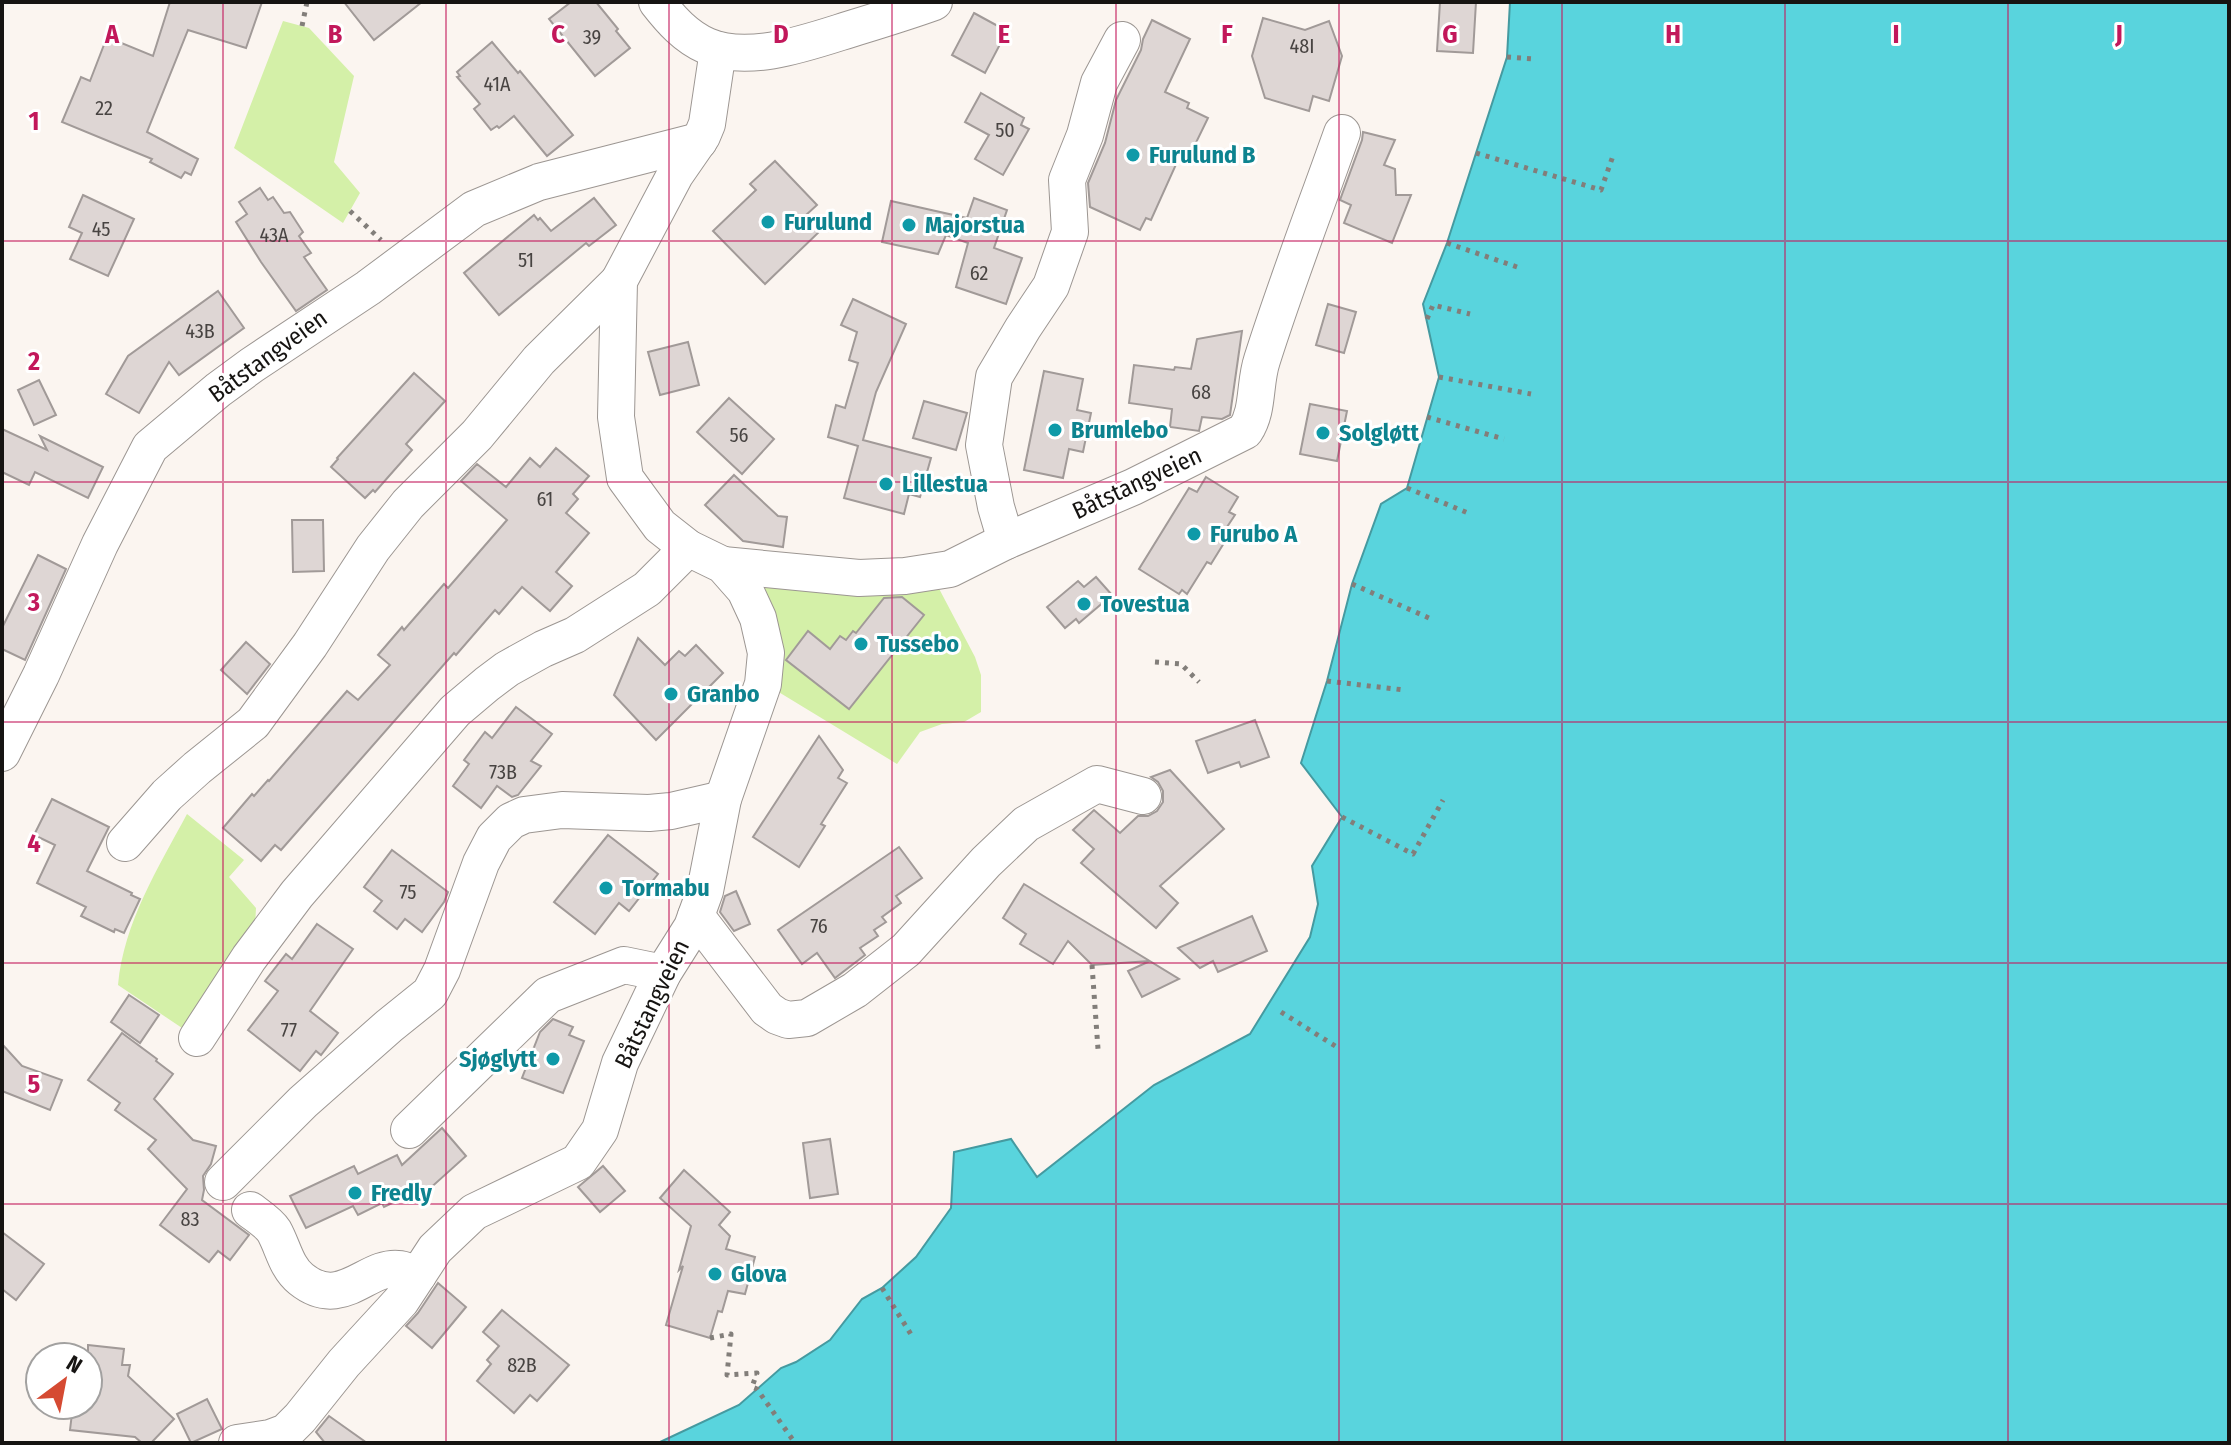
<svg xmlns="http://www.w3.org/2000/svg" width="2231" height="1445" font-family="'Fira Sans Condensed',sans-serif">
<rect width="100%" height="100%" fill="#fbf5f0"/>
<g fill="#d4f0a8">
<path d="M283,21L309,28L354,76L334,162L360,193L343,223L234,148Z"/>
<path d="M760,577L935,581L975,657L981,675V712L964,722L942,724L920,732L897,764L772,688Z"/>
<path d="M187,814L244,860L229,877L256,908L255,927L188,1032L118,985C124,922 158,868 187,814Z"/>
</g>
<path fill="#59d4dd" stroke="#459aa0" stroke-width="2" d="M1510,2H2229V1443H658L739,1405L781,1368L796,1362L830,1340L862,1299L882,1288L916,1257L951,1208L954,1152L1011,1139L1037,1177L1154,1085L1250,1034L1310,937L1318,904L1312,866L1342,817L1301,763L1327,681L1352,584L1381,504L1407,488L1439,377L1423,304L1447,243L1507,57Z"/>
<g fill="#ded6d4" stroke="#a19a98" stroke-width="2">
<path d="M170,2H262L246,48L188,30L147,132L198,159L191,175L185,172L181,178L150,162L152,159L62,122L81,77L90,81L107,37L153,56Z"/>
<path d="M344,2H422L374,40Z"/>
<path d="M571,2H596L618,29L616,31L630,48L595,76L549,19Z"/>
<path d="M1440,2H1476L1473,53L1437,51Z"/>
<path d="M974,13L1007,31L985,73L952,55Z"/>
<path d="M1263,18L1305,30L1329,21L1342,56L1329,101L1313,96L1309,111L1265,98L1252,56Z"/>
<path d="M1152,20L1190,39L1165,92L1189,103L1187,108L1208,118L1190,155L1182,151L1151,220L1146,218L1140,230L1090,207L1088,183L1105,143L1116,100L1141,50L1143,39Z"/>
<path d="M492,42L518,73L520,71L573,135L547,156L514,116L499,128L497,126L491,130L474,109L480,104L457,77L460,76L457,72Z"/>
<path d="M981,93L1024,118L1021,125L1029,129L1003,175L975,159L989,135L965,122Z"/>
<path d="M1363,132L1395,140L1384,165L1395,169L1396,195H1411L1392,243L1344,223L1351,205L1340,200L1362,140Z"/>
<path d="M775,161L817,205L806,215L821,230L765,284L713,231L756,190L750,184Z"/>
<path d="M260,188L268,200L273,197L284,213L290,212L303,232L299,236L311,253L304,257L327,290L296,311L261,262L236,222L247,214L239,202Z"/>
<path d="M83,195L134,219L108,276L70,259L82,233L69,227Z"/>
<path d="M594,198L616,225L589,246L586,243L499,315L464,273L534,215L538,220L540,218L551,231Z"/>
<path d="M974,198L1007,210L994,248L1022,258L1006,304L956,287L968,243L946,235L938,254L882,242L891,201L967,218Z"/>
<path d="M218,291L244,328L179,375L169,362L139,413L106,394L128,356Z"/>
<path d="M853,299L906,324L876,392L863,440L931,458L920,497L909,494L904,514L844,498L858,446L828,437L836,405L845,408L858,363L849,360L857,332L841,325Z"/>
<path d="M1328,304L1356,312L1344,353L1316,345Z"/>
<path d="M1242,331L1230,415L1222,419L1202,417L1199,431L1170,427L1172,409L1129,403L1134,365L1174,370L1175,367L1191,369L1197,339Z"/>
<path d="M688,342L699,385L660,395L648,352Z"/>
<path d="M1044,371L1083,379L1077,410L1091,413L1083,452L1069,449L1063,478L1024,470Z"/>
<path d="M414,373L445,401L406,444L412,450L375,492L373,490L365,498L331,467L338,459L337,458Z"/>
<path d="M39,380L56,415L34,425L18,390Z"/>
<path d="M729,398L774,439L742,474L697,432Z"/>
<path d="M924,401L967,413L956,450L913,438Z"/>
<path d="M1310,404L1347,411L1337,461L1300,454Z"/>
<path d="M2,429L47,450L40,436L103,467L88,498L35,472L29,485L2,472Z"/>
<path d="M556,448L589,476L573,494L578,499L566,513L589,533L556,572L572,586L550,611L522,587L499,614L495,610L456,655L454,653L281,850L275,845L261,861L223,828L252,794L254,796L268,780L269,781L347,691L358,700L390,665L378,655L402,627L404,630L444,584L448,588L507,520L461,481L477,464L506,487L530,458L540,467Z"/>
<path d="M734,475L778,516L787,517L783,547L743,541L705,505Z"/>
<path d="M1206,477L1238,497L1229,512L1235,515L1227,527L1232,530L1211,564L1207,562L1187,594L1182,590L1179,594L1139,569L1189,488L1197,492Z"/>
<path d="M292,520H323L324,571L293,572Z"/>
<path d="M38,555L66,569L25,660L2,649V628Z"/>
<path d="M1096,577L1112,595L1079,623L1076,619L1065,628L1047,607L1078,581L1084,587Z"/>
<path d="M902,597L924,615L849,709L786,660L808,631L830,649L840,636L846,640L853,631L856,633L884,598Z"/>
<path d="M638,638L665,665L679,651L685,656L696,645L723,673L656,740L614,695Z"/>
<path d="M246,642L270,664L247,694L221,670Z"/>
<path d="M516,707L552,734L531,761L541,766L518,795L512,797L497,786L481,808L453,786L469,764L464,760L485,732L492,738Z"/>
<path d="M1255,720L1269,757L1241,767L1239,762L1208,773L1196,741Z"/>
<path d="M819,736L843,770L838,778L847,783L821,824L825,826L799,867L753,837Z"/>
<path d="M1170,770L1224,829L1160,886L1178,903L1156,928L1081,863L1094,849L1073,830L1094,810L1120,833L1138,816H1148L1157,811L1163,802V791L1158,782L1151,777Z"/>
<path d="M52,799L109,827L87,871L132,893L131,895L140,899L124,933L115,929L114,932L81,916L86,907L37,883L55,845L34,835Z"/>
<path d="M608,835L658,874L629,911L619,903L595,934L554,902Z"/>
<path d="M899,847L922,878L896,896L901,903L882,917L886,922L874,930L878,936L860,948L865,955L835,978L817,953L802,964L778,930Z"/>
<path d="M392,850L448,892L444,902L422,932L405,919L397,929L374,911L382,901L364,887Z"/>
<path d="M1024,884L1081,919L1179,979L1142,997L1128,971L1150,961L1092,965L1068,941L1053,964L1020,944L1026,934L1003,918Z"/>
<path d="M736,891L750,924L734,931L720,912L725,896Z"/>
<path d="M1252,916L1267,951L1218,972L1213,961L1200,968L1178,948Z"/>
<path d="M317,924L353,949L310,1011L338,1033L321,1055L316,1051L300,1071L248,1030L278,991L265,981L286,954L292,959Z"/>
<path d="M129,995L159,1015L140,1043L111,1022Z"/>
<path d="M553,1019L573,1027L569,1035L584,1041L563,1093L522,1078L540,1032Z"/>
<path d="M122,1033L157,1059L156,1061L173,1074L154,1099L193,1140L216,1146L211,1164L203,1176L204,1190L202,1200L249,1235L230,1260L218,1251L209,1262L160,1225L187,1189L148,1149L156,1140L115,1110L120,1103L88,1080Z"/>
<path d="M2,1044L22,1066L62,1080L50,1110L2,1091Z"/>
<path d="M442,1128L466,1156L426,1192L424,1188L384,1207L382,1203L358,1215L353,1206L306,1228L290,1196L354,1166L358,1174L397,1155L402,1165Z"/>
<path d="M830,1139L838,1194L810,1198L803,1143Z"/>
<path d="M603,1166L625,1191L600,1212L578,1187Z"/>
<path d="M684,1170L730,1212L719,1225L730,1236L726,1249L755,1257L745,1294L728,1291L722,1312L718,1311L710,1338L666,1325L683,1266L679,1270L691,1226L660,1198Z"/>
<path d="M2,1232L44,1264L16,1300L2,1289Z"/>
<path d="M438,1283L466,1307L432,1348L406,1326L418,1313Z"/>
<path d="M502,1310L569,1365L537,1401L530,1395L514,1413L477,1381L491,1364L487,1360L499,1346L483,1332Z"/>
<path d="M88,1345L124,1349L122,1365H130L128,1376L174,1419L151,1443H142L135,1437L70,1430L73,1405H88Z"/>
<path d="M207,1399L222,1429L191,1443L177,1414Z"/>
<path d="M329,1416L367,1443H325L316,1432Z"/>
</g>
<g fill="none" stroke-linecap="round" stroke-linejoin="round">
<g stroke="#9c9692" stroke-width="38">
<g id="minor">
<path d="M657,2C671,20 686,37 707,46C751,65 814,40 857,27C883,19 909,11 934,2"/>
<path d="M1006,541L996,507L984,445L994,377L1023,328L1051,286L1070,232L1067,180L1085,135L1099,83L1122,40"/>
<path d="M723,565L859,578L905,576L950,569L1006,541L1133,487L1245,431C1259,410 1254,384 1262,360C1286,284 1315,209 1342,133"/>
<path d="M2,753L41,675L100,544L150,447L218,390L252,365L368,288L474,209L539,182L699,141"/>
<path d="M125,843L167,795L197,768L253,723L310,645L373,548L408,504L477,435L539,360L619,281"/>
<path d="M696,916L767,1009L777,1016L788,1020L807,1018L855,990L906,950L986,862L1026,824L1097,784L1143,796"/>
<path d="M197,1038L249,958L297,894L455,711L487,684L507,669L543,649L575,635L647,589L688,548"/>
<path d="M409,1130L548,995L624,965L663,973"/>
<path d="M223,1182L303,1102L389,1026L430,993L442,970L481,863L494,838L511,821L524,815L562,810L649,813L671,811L723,799"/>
<path d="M250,1210C258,1216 269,1223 274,1231C283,1247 286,1267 301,1279C342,1312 367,1264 400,1269C406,1270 413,1273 418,1275"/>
<path d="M237,1443L270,1438L286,1432L300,1418L344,1363L401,1301L435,1249L474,1212L578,1162L600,1130L620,1063L663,973L692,927L705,891L723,799L763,684L766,653L758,618L745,590L723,565L688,548L660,526L625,478L616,417L619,281L675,175L702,136L707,124L718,50"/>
</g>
</g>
<g stroke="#827e7a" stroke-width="5" stroke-dasharray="4 6" stroke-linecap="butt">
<path d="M302,26L307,2"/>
<path d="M1507,57L1535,59"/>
<path d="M1476,153L1601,190L1614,153"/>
<path d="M350,211L381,240"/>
<path d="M1447,243L1517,267"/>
<path d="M1427,319L1433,305L1470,314"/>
<path d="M1439,377L1531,394"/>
<path d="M1427,417L1504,439"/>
<path d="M1407,488L1468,513"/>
<path d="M1352,584L1429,618"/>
<path d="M1155,662L1181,664L1199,682"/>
<path d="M1327,681L1404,690"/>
<path d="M1342,817L1413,854L1443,800"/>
<path d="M1092,965L1098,1049"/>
<path d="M1281,1012L1340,1049"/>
<path d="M882,1288L912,1336"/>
<path d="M710,1338L731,1334L727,1375L757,1373L752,1387L757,1389L795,1443"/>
</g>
<use href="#minor" stroke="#fff" stroke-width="36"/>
</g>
<path fill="none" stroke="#c2185b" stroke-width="2" stroke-opacity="0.55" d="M223,2V1443M446,2V1443M669,2V1443M892,2V1443M1116,2V1443M1339,2V1443M1562,2V1443M1785,2V1443M2008,2V1443M2,241H2229M2,482H2229M2,722H2229M2,963H2229M2,1204H2229"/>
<g fill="#0f9aa8" stroke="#fff" stroke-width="3">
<circle cx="1133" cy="155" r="8"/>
<circle cx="768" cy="222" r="8"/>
<circle cx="909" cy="225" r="8"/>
<circle cx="1055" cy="430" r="8"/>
<circle cx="1323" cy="433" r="8"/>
<circle cx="886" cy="484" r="8"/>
<circle cx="1194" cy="534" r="8"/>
<circle cx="1084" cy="604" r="8"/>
<circle cx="861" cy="644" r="8"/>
<circle cx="671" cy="694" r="8"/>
<circle cx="606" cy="888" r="8"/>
<circle cx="553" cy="1059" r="8"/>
<circle cx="355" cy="1193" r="8"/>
<circle cx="715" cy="1274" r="8"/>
</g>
<g text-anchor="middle" stroke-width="6" stroke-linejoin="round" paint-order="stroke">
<g font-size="20" fill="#484442">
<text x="592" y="44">39</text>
<text x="1302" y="53">48I</text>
<text x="497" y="91">41A</text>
<text x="104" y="115">22</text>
<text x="1005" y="137">50</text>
<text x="101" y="236">45</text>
<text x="274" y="242">43A</text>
<text x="526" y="267">51</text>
<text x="979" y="280">62</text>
<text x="200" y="338">43B</text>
<text x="1201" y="399">68</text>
<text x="739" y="442">56</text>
<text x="545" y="506">61</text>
<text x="503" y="779">73B</text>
<text x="408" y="899">75</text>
<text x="819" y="933">76</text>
<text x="289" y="1037">77</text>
<text x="190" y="1226">83</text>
<text x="522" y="1372">82B</text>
</g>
<g font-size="24" font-weight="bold" fill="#0d838f" stroke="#fff" text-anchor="start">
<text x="1149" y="163">Furulund B</text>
<text x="784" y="230">Furulund</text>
<text x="925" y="233">Majorstua</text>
<text x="1071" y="438">Brumlebo</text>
<text x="1339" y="441">Solgløtt</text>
<text x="902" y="492">Lillestua</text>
<text x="1210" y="542">Furubo A</text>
<text x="1100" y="612">Tovestua</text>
<text x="877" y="652">Tussebo</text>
<text x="687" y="702">Granbo</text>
<text x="622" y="896">Tormabu</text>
<text x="537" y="1067" text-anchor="end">Sjøglytt</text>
<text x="371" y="1201">Fredly</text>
<text x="731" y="1282">Glova</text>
</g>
<g font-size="24" fill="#161412" stroke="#fff">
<text transform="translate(268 356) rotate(-36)" y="8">Båtstangveien</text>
<text transform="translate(1137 483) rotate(-25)" y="8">Båtstangveien</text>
<text transform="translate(652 1004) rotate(-64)" y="8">Båtstangveien</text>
</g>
</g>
<g font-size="26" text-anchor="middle" font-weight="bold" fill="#c2185b" stroke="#fff" stroke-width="6" stroke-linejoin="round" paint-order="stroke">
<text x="112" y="43">A</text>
<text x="335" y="43">B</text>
<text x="558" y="43">C</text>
<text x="781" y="43">D</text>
<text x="1004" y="43">E</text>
<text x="1227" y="43">F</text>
<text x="1450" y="43">G</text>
<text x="1673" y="43">H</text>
<text x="1896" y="43">I</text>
<text x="2119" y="43">J</text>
<text x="34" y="130">1</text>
<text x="34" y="370">2</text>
<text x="34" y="611">3</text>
<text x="34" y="852">4</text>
<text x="34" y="1093">5</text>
</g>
<rect width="2231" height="1445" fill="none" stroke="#161412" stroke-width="8"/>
<g transform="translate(64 1381) rotate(32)"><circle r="38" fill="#ffffff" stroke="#a2a1a0" stroke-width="2"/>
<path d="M0-6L14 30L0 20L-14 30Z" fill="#d54a32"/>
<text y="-12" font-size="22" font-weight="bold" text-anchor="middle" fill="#161412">N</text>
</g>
</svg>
